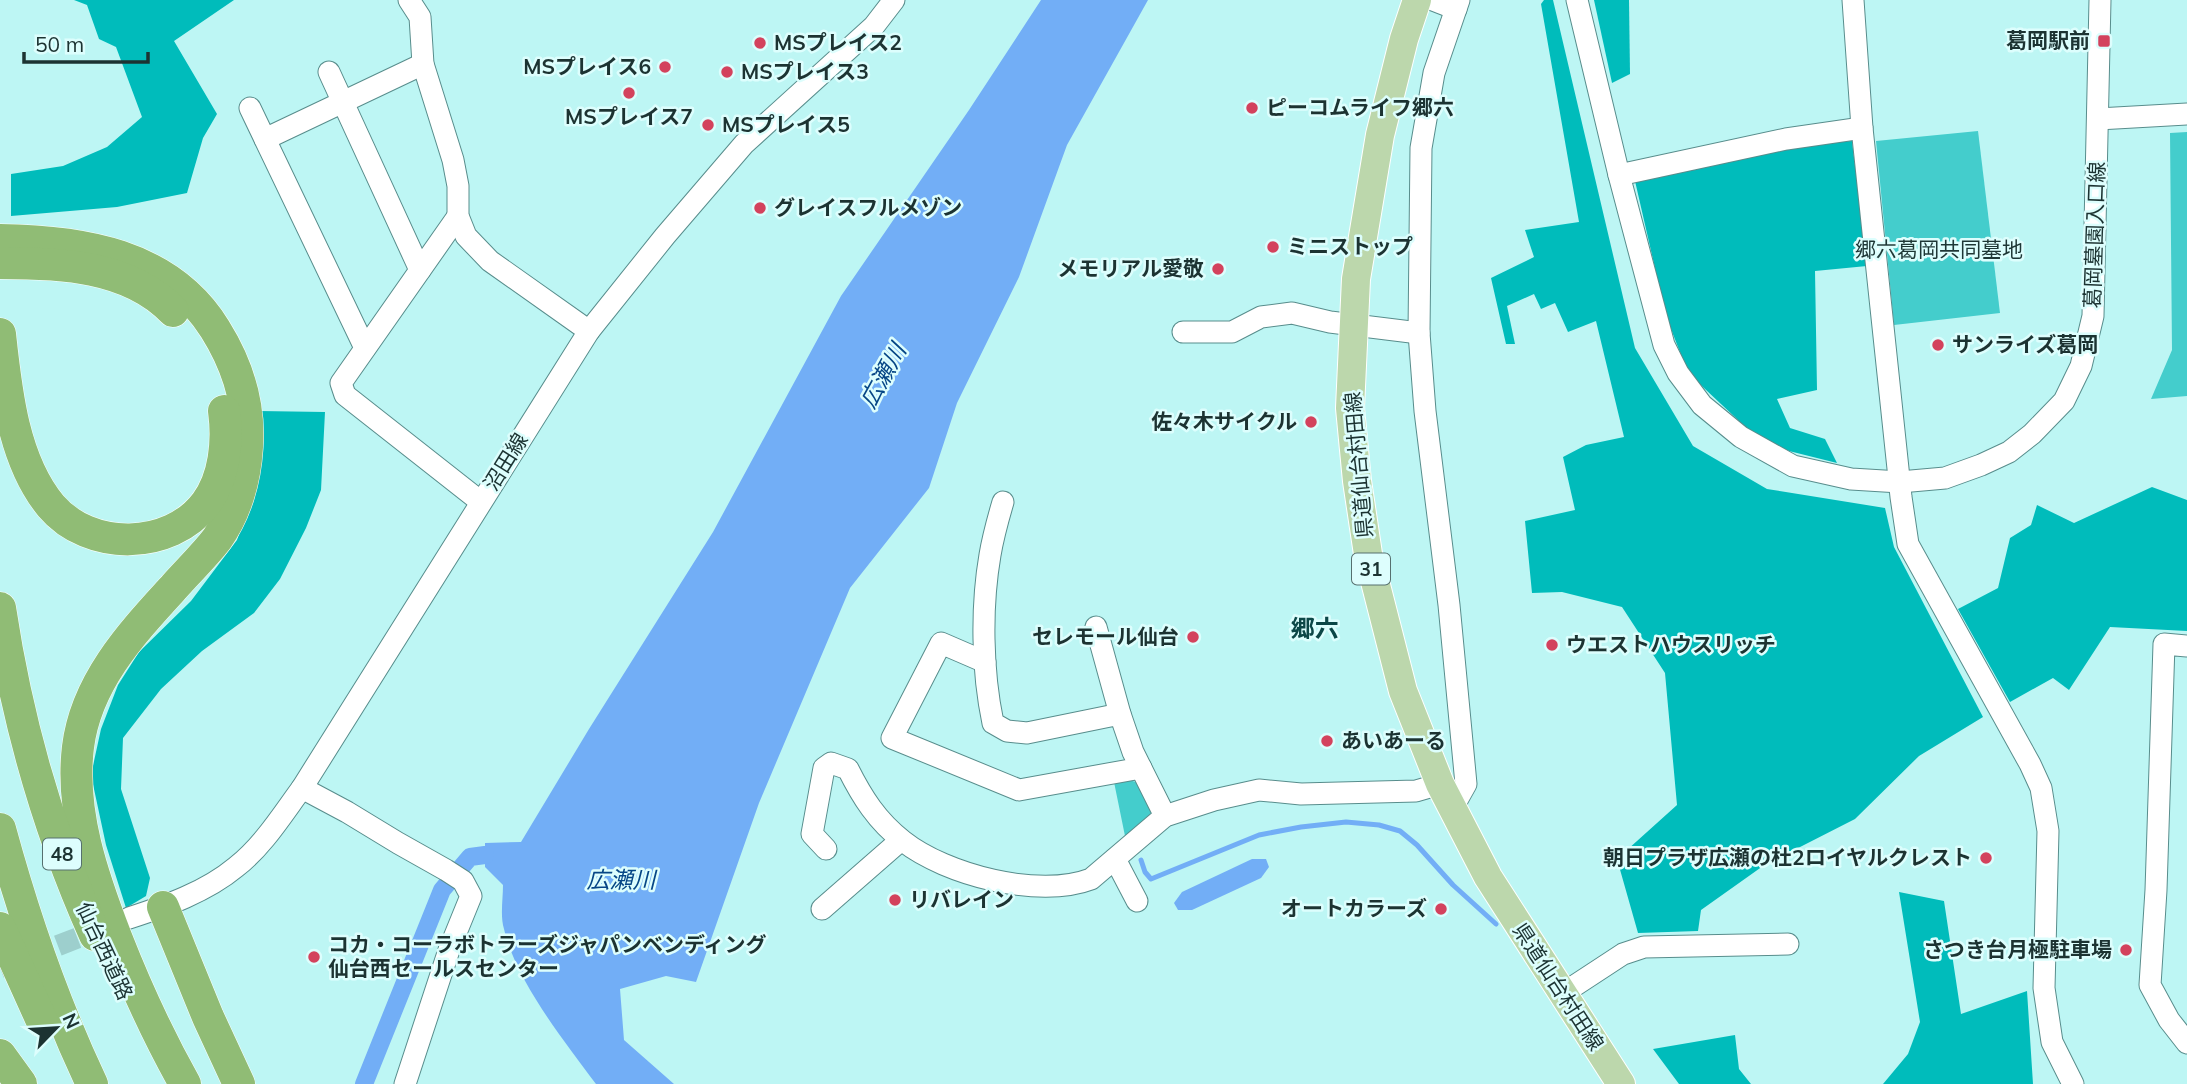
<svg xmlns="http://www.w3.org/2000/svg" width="2187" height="1084" font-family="Mulish,'Noto Sans JP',sans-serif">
<rect width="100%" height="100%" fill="#bdf6f4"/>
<g fill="#44cdcc">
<path d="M1978,131L2000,313L1894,325L1876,141Z"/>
<path d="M2187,132V396L2151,399L2172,350L2170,133Z"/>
<path d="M1129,780L1143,784L1155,805C1149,820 1138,827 1125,836L1114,782Z"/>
</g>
<g fill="#00bcbb">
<path d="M74,0H234L174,41L217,114L203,138L187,193L117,207L11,216V174L63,166L107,147L142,117L116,47L99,39L87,5Z"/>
<path d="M1544,0H1553L1635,348L1693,446L1767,489L1885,508L1894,547L1983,717L1919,756L1855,819L1763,866L1701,910L1698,931L1638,933L1617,859L1677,805L1665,673L1622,607L1562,592L1532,593L1525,521L1575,510L1563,457L1586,445L1624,437L1596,321L1568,332L1555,303L1541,309L1534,294L1507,306L1515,344H1506L1491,278L1534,257L1525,230L1579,222L1541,4Z"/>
<path d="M1594,0H1629L1630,74L1612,83Z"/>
<path d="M1852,141L1867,266L1815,271L1817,390L1777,399L1790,428L1825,439L1837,463L1789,451L1755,436L1688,373L1666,316L1635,181L1787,145Z"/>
<path d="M259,411L325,412L321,490L306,528L280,579L254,613L202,651L161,689L123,738L121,789L150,878L146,896L126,908L106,845L91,775L101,729L118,685L139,652L191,601L237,540L254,492Z"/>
<path d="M2152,487L2187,500V631L2110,627L2069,690L2053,678L2010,702L1958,609L1998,588L2010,538L2031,525L2037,505L2074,523Z"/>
<path d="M1899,892L1944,901L1961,1014L2027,991L2033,1084H1883L1908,1054L1920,1022Z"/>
<path d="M1735,1035L1739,1069L1751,1084H1679L1653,1049Z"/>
</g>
<g fill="#72aef6">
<path d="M1041,0H1148L1067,145L1019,277L957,403L929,488L850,588L759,803L696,982L666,976L620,989L624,1040L674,1084H596C564,1041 516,981 504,929C500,916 503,899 503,885L485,867V843L521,842L589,729L713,532L841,296L969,110Z"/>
<path d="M1252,859H1266L1269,867L1261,878L1192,910H1178L1174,903L1182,892Z"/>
</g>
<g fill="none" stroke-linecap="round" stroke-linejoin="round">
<path stroke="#72aef6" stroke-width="5" d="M1141,860L1145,872L1151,879L1259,835L1301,827L1346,822L1379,825L1400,831L1417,845L1453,885L1496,924"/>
<path stroke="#72aef6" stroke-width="18" d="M364,1084L442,890L470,857L485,855"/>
<path stroke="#9dcfcd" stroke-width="21" stroke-dasharray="21 10" stroke-linecap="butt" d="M0,968L106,927"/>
<g stroke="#588d8c" stroke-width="23">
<g id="minor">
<path d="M409,0L420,17L423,64L453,160L458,186V216L466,236L490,261L589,331"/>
<path d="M1433,0L1456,9"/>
<path d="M1577,0L1619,175L1664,345L1678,373L1702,405L1741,437L1793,466L1851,479L1900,482L1945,478L1981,465L2009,452L2032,434L2064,401L2081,366L2093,316L2100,0"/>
<path d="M1853,0L1862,128L1901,497L1908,544L2030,764L2041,788L2048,831L2044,988L2052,1042L2073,1084"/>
<path d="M329,72L420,270"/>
<path d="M250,108L365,348"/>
<path d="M2098,119L2187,114"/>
<path d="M265,139L423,64"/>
<path d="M1619,175L1786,139L1862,128"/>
<path d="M458,216L341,383L345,395L481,502"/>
<path d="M1183,332H1232L1261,317L1292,313L1330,322L1419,333"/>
<path d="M1003,502C998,519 993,537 990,555C981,607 982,671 993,723L1007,731L1027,733L1120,714L1133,752L1165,816"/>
<path d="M1096,627L1120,714"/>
<path d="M2187,646L2164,644L2156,890L2150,985L2169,1020L2187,1043"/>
<path d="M985,662L941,643L892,738L1019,790L1141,768"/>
<path d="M302,788L347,812L398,843L446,870L463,881L471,896L449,950L405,1084"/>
<path d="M1452,809L1466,784L1449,605L1425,411L1419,333L1421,148L1434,73L1459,0"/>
<path d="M826,849L812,834L824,768L831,763L848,769C862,797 877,821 903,841C946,875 1039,899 1091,879L1165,816L1214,800L1259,790L1301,794L1416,791L1440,784"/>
<path d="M1115,859L1137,901"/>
<path d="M822,909L901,840"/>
<path d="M129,918C166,906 206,892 236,867C263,846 282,815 302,788L589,331L665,236L744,144L874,26L894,0"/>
<path d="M1562,994L1623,954L1644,947L1788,944"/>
</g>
</g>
<g stroke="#fff" stroke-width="30">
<path id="major" d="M1417,0L1404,39L1380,135L1356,279L1350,408L1357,481L1368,554L1403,691L1440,784L1488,877L1621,1084"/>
</g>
<g stroke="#fff" stroke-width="33">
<g id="highway">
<path d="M0,240C81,241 169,254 215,329C237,364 250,405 247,447C245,479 236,512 217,539C204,556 188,571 174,587C131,634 86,682 78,747C70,812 93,877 116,937C136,988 158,1036 185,1084"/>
<path d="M0,263C58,263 129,265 173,311"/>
<path d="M0,334C6,390 13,460 51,506C89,551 170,551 206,503C225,477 228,441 224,411"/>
<path d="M0,608C17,721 48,830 95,935"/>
<path d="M0,829C24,917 53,1002 92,1084"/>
<path d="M163,907L208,1017L239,1084"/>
<path d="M0,928L42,1021"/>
<path d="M0,1055L21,1084"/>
</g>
</g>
<use href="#minor" stroke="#fff" stroke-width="21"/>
<use href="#major" stroke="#bcd7ac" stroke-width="28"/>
<use href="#highway" stroke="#90bc75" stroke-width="32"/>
</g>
<g fill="#d3425d" stroke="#ddfefd" stroke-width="2.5">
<rect x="2097" y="34" width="14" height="14" rx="3.5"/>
<circle cx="760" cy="43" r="7"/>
<circle cx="665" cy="67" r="7"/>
<circle cx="727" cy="72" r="7"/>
<circle cx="629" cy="93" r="7"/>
<circle cx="1252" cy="108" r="7"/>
<circle cx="708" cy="125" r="7"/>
<circle cx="760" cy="208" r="7"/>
<circle cx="1273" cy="247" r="7"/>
<circle cx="1218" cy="269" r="7"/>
<circle cx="1938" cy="345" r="7"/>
<circle cx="1311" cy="422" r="7"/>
<circle cx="1193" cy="637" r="7"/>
<circle cx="1552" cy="645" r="7"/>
<circle cx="1327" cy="741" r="7"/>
<circle cx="1986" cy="858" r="7"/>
<circle cx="895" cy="900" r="7"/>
<circle cx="1441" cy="909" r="7"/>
<circle cx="2126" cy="950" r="7"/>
<circle cx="314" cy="957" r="7"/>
</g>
<g text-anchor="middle" stroke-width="5" stroke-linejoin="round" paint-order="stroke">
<g fill="#ddfefd" stroke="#56706f" stroke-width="2">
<rect x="1352" y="553.5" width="38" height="31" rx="5"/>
<rect x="43" y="838.5" width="38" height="31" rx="5"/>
</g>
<g font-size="19" font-weight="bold" fill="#1c3332">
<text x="1371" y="576">31</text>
<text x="62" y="861">48</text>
</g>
<g font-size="21" font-weight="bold" fill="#1c3332" stroke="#ddfefd" text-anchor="start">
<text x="2090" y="48" text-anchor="end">葛岡駅前</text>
<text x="774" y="50">MSプレイス2</text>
<text x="651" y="74" text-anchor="end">MSプレイス6</text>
<text x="741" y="79">MSプレイス3</text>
<text x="1266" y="115">ピーコムライフ郷六</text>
<text x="629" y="124" text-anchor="middle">MSプレイス7</text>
<text x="722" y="132">MSプレイス5</text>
<text x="774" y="215">グレイスフルメゾン</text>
<text x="1287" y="254">ミニストップ</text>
<text x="1204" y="276" text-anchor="end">メモリアル愛敬</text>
<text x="1952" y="352">サンライズ葛岡</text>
<text x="1297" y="429" text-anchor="end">佐々木サイクル</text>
<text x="1179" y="644" text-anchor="end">セレモール仙台</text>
<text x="1566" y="652">ウエストハウスリッチ</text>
<text x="1341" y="748">あいあーる</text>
<text x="1972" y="865" text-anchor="end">朝日プラザ広瀬の杜2ロイヤルクレスト</text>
<text x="909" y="907">リバレイン</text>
<text x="1427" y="916" text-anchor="end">オートカラーズ</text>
<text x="328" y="952">コカ・コーラボトラーズジャパンベンディング<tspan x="328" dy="24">仙台西セールスセンター</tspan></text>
<text x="2112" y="957" text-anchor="end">さつき台月極駐車場</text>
</g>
<g font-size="21" fill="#1c3332" stroke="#ddfefd">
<text transform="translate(2095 235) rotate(-88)" y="7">葛岡墓園入口線</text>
<text transform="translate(506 462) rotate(-58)" y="7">沼田線</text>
<text transform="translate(1359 465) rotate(-95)" y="7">県道仙台村田線</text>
<text transform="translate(104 951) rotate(65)" y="7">仙台西道路</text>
<text transform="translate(1558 987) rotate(57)" y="7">県道仙台村田線</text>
</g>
<g font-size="21" fill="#1e3736" stroke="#ddfefd">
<text x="1939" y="257">郷六葛岡共同墓地</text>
</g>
<g font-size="23" font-style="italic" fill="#064686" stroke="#ddfefd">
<text transform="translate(883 376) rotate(-61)" y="8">広瀬川</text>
<text x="621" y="888">広瀬川</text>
</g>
<g font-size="24" font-weight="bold" fill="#0c4747" stroke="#ddfefd">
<text x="1315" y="637">郷六</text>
</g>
</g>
<g transform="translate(56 1028) rotate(65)" stroke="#ddfefd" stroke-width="5" paint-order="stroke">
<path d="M0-5L12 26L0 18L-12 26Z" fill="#1c3332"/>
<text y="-10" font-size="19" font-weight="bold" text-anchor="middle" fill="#1c3332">N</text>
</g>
<path d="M24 52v10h124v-10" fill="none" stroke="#1c3332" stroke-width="3.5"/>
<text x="35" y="52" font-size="21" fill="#1c3332" stroke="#ddfefd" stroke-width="5" paint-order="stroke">50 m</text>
</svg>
